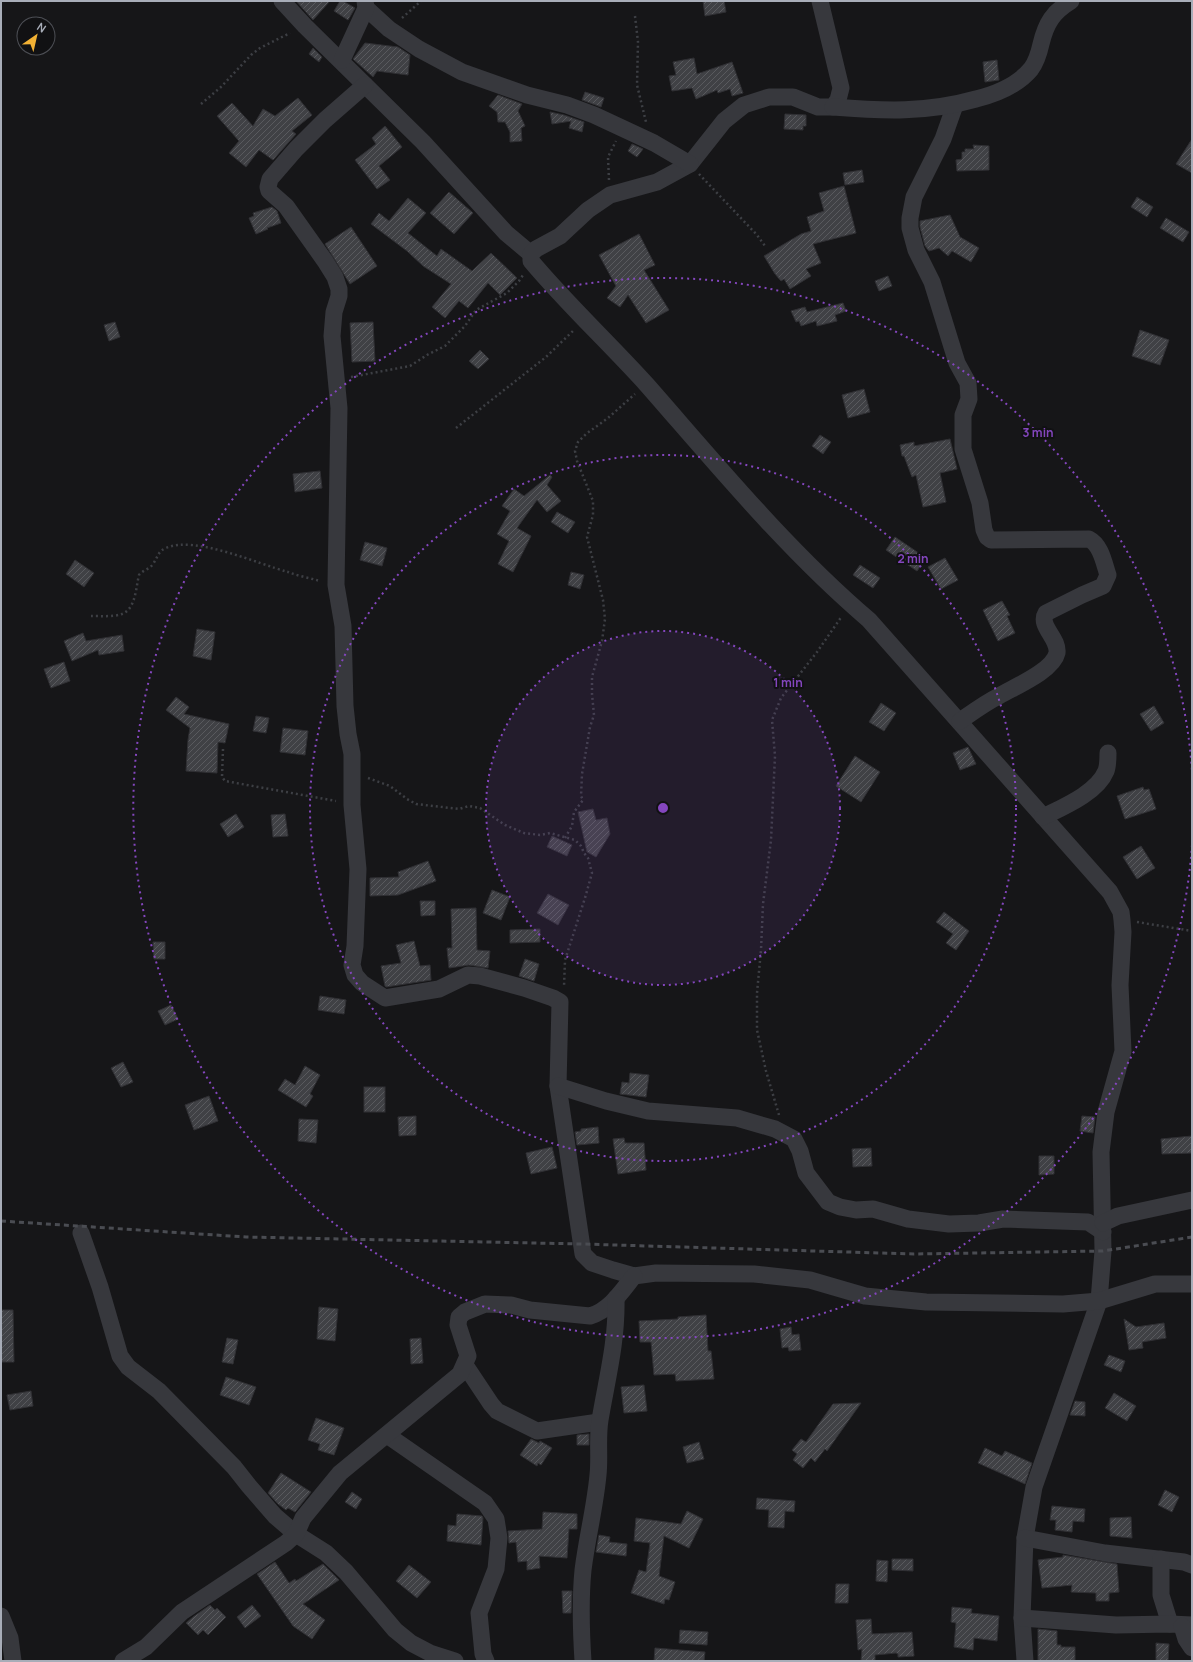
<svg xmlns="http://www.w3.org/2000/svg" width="1193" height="1662" font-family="Manrope,sans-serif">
<defs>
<pattern id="building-hatch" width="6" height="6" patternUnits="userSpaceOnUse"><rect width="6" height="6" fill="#404145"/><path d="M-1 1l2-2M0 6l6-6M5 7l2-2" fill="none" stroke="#595a5e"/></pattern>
</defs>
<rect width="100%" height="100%" fill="#161618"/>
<g fill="url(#building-hatch)" stroke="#303034">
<path d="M296,1H330L313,20Z"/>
<path d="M340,1H343L355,8L348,20L334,11Z"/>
<path d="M703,1H724L726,12L705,16Z"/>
<path d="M365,43L398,47L410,55L408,75L377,71L373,77L353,59Z"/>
<path d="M313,48L322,57L319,62L309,54Z"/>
<path d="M694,58L697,74L732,62L743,93L732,96L730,89L718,93L717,90L696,99L692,88L672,91L669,76L676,75L673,62Z"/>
<path d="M997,60L999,80L985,82L983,62Z"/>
<path d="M585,92L604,98L601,107L582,100Z"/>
<path d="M498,95L522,104L518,111L525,126L521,128L522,141L510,142V132L505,122H498L497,112L489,106Z"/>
<path d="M298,98L312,115L292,131L296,134L273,160L259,150L246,167L229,153L239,141L217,116L232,103L253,126L263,109L275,116Z"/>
<path d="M550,112L564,115L584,122L582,132L569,128L571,121L552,124Z"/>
<path d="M785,114L806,115V126H803V130L784,129Z"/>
<path d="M385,126L402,147L379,166L390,180L377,189L355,160L376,144L372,138Z"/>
<path d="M1192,139V173L1176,164Z"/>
<path d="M632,144L643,149L637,157L628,151Z"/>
<path d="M973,145L989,146V170L957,171L956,160L962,159V152H965V149H974Z"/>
<path d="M862,170L864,182L845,185L843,173Z"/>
<path d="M844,186L856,233L813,244L821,263L806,269L811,276L790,289L784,279L781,281L775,274L764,256L801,234L811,231L807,217L824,211L819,193Z"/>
<path d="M449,192L473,213L454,234L430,213Z"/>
<path d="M1137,197L1153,207L1147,217L1131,207Z"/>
<path d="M408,198L426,213L408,233L437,256L441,249L472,271L491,253L517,278L500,295L488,283L468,308L459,301L445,318L432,307L451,284L423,266L407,251L371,224L379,213L389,221Z"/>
<path d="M272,207L277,211L281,223L267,228L268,229L256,234L249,218L254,216L253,213Z"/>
<path d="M950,215L960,237L979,248L971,262L952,251L948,256L939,248L929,251L925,246L920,227V221Z"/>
<path d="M1166,218L1189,232L1183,242L1160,228Z"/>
<path d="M351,227L377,266L350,284L325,244Z"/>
<path d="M639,234L655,265L644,270L669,310L646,323L628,295L620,307L607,298L616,286L599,255Z"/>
<path d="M888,276L892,286L879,291L875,281Z"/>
<path d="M843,303L846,311L835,315L837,321L817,326L816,321L801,326L799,321L796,322L791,311L805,307L807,312Z"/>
<path d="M115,322L120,337L109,341L104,325Z"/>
<path d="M373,322L375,361L352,362L350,323Z"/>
<path d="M1140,330L1169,340L1160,365L1132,356Z"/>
<path d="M480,350L489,359L478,369L469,361Z"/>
<path d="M864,389L870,412L848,418L842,395Z"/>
<path d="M820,435L831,442L823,454L812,446Z"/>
<path d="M950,439L957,469L940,473L946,502L923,507L916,475L912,477L904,456H902L900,445L914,442V446Z"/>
<path d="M320,471L322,488L295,492L293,474Z"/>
<path d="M550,475L552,477L547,485L561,501L547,512L537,500L517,528L531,536L513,572L498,564L509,541L497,534L510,511L502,506L514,489L524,496Z"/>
<path d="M557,512L575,522L568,533L551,522Z"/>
<path d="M895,537L926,558L917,571L886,550Z"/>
<path d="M365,542L387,548L382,566L360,560Z"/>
<path d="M945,558L958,580L941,589L928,567Z"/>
<path d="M75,560L94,573L84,587L66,574Z"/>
<path d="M860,565L880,578L873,588L853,575Z"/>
<path d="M571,572L584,575L580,589L568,585Z"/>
<path d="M1002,601L1010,615L1007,616L1015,633L998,641L983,610Z"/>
<path d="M197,629L215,632L211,660L193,656Z"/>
<path d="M83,633L86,641L122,635L124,651L99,655L98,650L72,661L64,641Z"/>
<path d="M64,662L70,681L51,688L44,669Z"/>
<path d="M176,697L189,707L184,714L229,724L225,743L218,742L217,773L186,771L188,740L190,728L166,710Z"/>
<path d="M881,703L896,713L884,731L869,722Z"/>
<path d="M1154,706L1164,723L1151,731L1140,714Z"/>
<path d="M256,716L269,718L266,733L253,731Z"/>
<path d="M283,728L308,731L305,755L280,752Z"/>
<path d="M968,747L976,764L960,770L953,753Z"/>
<path d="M855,756L880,772L861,802L836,786Z"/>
<path d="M1143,787L1144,790L1149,789L1156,809L1125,819L1117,796Z"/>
<path d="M593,809L596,820L607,818L610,834L596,857L587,852L578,812Z"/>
<path d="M236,814L244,827L228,837L220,824Z"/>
<path d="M285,814L288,836L273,837L271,815Z"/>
<path d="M552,836L572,845L567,856L547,847Z"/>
<path d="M1141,846L1155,868L1137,879L1123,857Z"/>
<path d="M428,861L436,881L398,895L370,896V878L399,877L398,872Z"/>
<path d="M492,890L510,897L501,920L483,913Z"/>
<path d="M548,894L569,905L558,925L537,913Z"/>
<path d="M420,901H435V915L421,916Z"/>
<path d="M476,908L477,950L490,951L488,968L469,965L449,968L447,948H452L451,909Z"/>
<path d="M944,912L969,931L956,950L946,943L953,934L936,922Z"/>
<path d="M540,929V942L510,943V930Z"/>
<path d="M414,941L420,966L430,965L431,980L386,987L385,986L381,966L401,963L396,945Z"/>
<path d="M153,942H165V959H154Z"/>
<path d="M525,959L539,964L534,981L519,976Z"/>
<path d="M320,996L346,1000L344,1014L318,1010Z"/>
<path d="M171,1005L178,1019L165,1025L158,1011Z"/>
<path d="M123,1062L133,1082L121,1087L111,1068Z"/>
<path d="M305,1066L320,1075L310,1094L313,1096L306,1107L278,1090L285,1079L295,1085Z"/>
<path d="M630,1073L649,1075L646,1097L620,1094L622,1082L629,1083Z"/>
<rect x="364" y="1087" width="21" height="25"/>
<path d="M209,1096L218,1121L194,1130L185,1105Z"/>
<path d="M416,1116V1135L399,1136L398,1117Z"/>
<path d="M1082,1116L1095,1117L1093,1133L1080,1131Z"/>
<path d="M299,1119L318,1120L316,1143L298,1141Z"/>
<path d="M598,1127L599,1143L577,1145L575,1132L581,1131V1129Z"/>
<path d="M1192,1136V1153L1162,1154L1161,1139Z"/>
<path d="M624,1138L625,1143H644L646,1170L618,1174L613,1139Z"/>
<path d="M552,1147L557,1168L531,1174L526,1153Z"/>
<path d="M871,1148L872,1166L853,1167L852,1149Z"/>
<path d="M1039,1156H1054V1174L1039,1175Z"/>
<path d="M319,1307L338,1309L335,1341L317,1339Z"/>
<path d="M1,1310H13L14,1362H1Z"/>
<path d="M706,1315L708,1351H711L714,1379L676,1381L675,1374L654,1375L651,1342H640L639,1321L678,1319V1317Z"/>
<path d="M1124,1319L1136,1327L1164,1323L1166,1338L1142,1342L1143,1348L1129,1350Z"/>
<path d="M791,1327L792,1335L799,1334L801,1350L789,1351L788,1347L782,1348L780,1329Z"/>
<path d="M227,1338L238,1340L233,1364L222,1362Z"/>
<path d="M421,1338L423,1363L411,1364L410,1339Z"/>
<path d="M1109,1355L1125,1361L1121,1372L1104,1365Z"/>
<path d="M226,1377L256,1387L249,1405L220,1395Z"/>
<path d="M644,1385L647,1411L624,1413L621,1387Z"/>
<path d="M31,1391L33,1406L10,1410L7,1395Z"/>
<path d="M1114,1393L1136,1406L1127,1421L1105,1408Z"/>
<path d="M1075,1401L1085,1402V1416L1070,1415Z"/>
<path d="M861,1403L827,1451L825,1449L815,1462L811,1458L803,1468L793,1460L797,1454L792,1450L801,1439L806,1442L833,1404Z"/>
<path d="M316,1418L344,1428L334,1455L318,1450L320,1444L308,1440Z"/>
<path d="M589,1434V1445H577V1435Z"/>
<path d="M531,1439L539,1443L540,1441L552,1448L541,1465L538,1463L537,1466L520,1455Z"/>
<path d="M699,1442L704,1459L687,1463L683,1447Z"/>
<path d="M985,1448L1002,1456L1005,1451L1032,1463L1025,1484L978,1463Z"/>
<path d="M281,1473L311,1492L295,1512L288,1508L286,1510L278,1504L268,1493Z"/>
<path d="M1165,1490L1179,1497L1172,1512L1158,1505Z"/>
<path d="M352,1492L362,1499L356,1509L345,1502Z"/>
<path d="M757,1498L795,1501L794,1512L785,1511L784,1528L768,1527L769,1510L756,1509Z"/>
<path d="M1052,1506L1085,1509L1084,1522L1073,1521L1072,1532L1055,1530L1056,1520H1050Z"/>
<path d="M687,1511L703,1519L689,1548L664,1536L659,1576L675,1582L669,1600L665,1599L664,1604L631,1593L639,1570L646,1572L650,1543L634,1541L636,1518L681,1524Z"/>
<path d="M543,1512L577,1514V1529H569L567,1558L539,1556L540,1568L527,1570V1561L518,1562L516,1542L509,1543L508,1531L542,1529Z"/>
<path d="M457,1514L482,1516L483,1518L481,1545L447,1541L448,1525L456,1526Z"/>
<path d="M1131,1517L1132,1538L1110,1536V1518Z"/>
<path d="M599,1535L610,1537L609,1542L627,1544L626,1556L596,1552Z"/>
<path d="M1063,1555L1117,1564L1119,1592L1109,1593V1601H1096V1593L1071,1592L1072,1585L1042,1588L1038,1560L1063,1557Z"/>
<path d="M892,1559H913V1571L892,1570Z"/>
<path d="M877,1560L888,1561L887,1582L876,1581Z"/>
<path d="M275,1562L289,1583L295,1579L296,1581L323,1564L339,1580L303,1604L325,1620L312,1639L293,1626L257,1574Z"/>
<path d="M409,1565L431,1582L417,1598L396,1581Z"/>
<path d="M836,1584H849L848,1603H835Z"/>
<path d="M562,1591H572L571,1613H563Z"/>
<path d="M210,1605L215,1610L217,1608L226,1617L208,1635L203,1630L198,1635L186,1623L193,1617Z"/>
<path d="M252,1605L261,1616L245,1628L237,1617Z"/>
<path d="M952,1607L972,1609L971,1613L999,1616L997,1641L974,1638L973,1650L954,1647L956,1623L951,1622Z"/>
<path d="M871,1619L872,1634L912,1632L914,1656L898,1657V1654L896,1653L875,1655V1661H861L862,1649L858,1650L856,1620Z"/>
<path d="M1038,1629L1057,1631V1645H1061V1647H1075V1661H1038Z"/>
<path d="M680,1630L708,1632L707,1645L679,1643Z"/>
<path d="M1156,1643L1169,1644L1168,1661H1156Z"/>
<path d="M655,1648L705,1652L704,1661H654Z"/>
</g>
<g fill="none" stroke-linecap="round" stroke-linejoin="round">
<g stroke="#3d3f44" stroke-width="2.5" stroke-dasharray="2 3" stroke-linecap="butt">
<path d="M635,16L638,42L637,85L646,122"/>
<path d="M402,18L421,1"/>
<path d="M201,104L221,87L251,55L260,48L290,33"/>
<path d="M699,174L757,235L765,246"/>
<path d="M609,180L608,157L616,141"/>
<path d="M351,377L410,366L427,355L445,346L465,326L476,310L507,293L519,281L523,275"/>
<path d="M456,428L546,357L574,330"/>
<path d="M91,616C100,616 114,617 122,614C136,609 136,586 139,575C143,570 150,569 153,564C158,557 158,551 166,548C195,535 258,564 288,572C298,576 310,578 320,581"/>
<path d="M223,749L222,777L225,781L336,801"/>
<path d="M368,778L390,786L407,799L416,804L459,809L469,806L480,808L505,825L524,833L540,835L550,833L575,840L581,846L584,853L588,858L592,873L585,898L565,960L564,987"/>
<path d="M565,838L572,826L574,812L583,800L581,796L582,774L590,727L594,715L592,694V677L602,641L605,619L603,600L587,537L593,515V501L577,461L575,451L578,442L586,434L608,418L635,394"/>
<path d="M1137,922L1192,931"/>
<path d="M779,1115L766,1071L757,1030V993L761,950L763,904L771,840L775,756L772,720L781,698L817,652L842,616"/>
</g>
<g stroke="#37383d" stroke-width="17">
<path d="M282,1L305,26L423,142L506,233L531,254"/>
<path d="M820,1L841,88L838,100L833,107H818L793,97H769L744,105L724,121L690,164L657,182L610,195L588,210L560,236L536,249L531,254V261C567,304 609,343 647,385C718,466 787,550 869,620L1110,892L1121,912L1122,920L1123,932L1120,985L1123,1051L1106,1112L1101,1152L1103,1251L1099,1301L1034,1487L1025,1538L1022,1618L1025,1661"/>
<path d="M366,8L389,29L419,49L462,72L527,95L567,105L594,115L654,143L690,164"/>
<path d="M342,60L366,8L365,1"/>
<path d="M365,85L325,120L296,149L270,179L268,187L269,191L286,206L325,261L335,277L339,289V296L334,312L332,336L339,408L336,585L343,626L345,706L348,734L352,754V805L358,869L355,946L352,965L355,975L362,983L385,998L439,989L468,975L480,976L524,988L553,998L560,1002L558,1086L583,1254L592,1263L613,1270L634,1276L656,1273L754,1274L810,1280L865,1296L926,1302L1063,1304L1099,1301L1155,1284H1192"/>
<path d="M955,105L943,139L914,197L910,218V228L916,250L932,282L957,363L968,383L969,399L963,415V449L980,503L984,530L987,537L991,540L1089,539C1101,545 1104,563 1108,575L1103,586L1082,595L1046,613C1038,626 1059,638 1057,653C1053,671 1014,687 999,696C985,703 973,712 960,721"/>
<path d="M833,107C884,111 926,113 976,99C996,94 1017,86 1031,69C1037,61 1039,53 1041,44C1046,23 1053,12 1071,1"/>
<path d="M1043,817C1063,807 1097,793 1106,771C1108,766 1108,759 1108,753"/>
<path d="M558,1086L606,1101L648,1111L737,1118L775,1129L794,1139L800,1151L806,1173L828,1202L840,1207L856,1210L873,1209L908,1219L949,1224L979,1223L1003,1219L1088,1222L1103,1232"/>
<path d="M1103,1223L1118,1216L1192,1200"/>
<path d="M81,1233L100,1287L120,1356L128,1367L159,1391L234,1467L249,1486L275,1516L296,1534L326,1553L346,1572L395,1630L411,1643L430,1653L455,1661"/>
<path d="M465,1365L491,1404L497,1411L537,1431L599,1422"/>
<path d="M387,1435L485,1503L496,1519L499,1538L496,1569L479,1613L483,1654L486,1661"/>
<path d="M1025,1538L1105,1553L1184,1562L1192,1565"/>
<path d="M1161,1559V1595L1170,1624"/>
<path d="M1,1616L10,1638L13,1661"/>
<path d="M1022,1618L1116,1625L1170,1624L1192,1625"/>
<path d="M1182,1626L1186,1639L1192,1648"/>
<path d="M123,1661L146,1647L182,1612L286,1543L296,1534L303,1518L340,1473L460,1374L468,1356L458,1325L459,1317L465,1312L485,1304L511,1305L530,1310L590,1316C610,1310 622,1291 634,1276"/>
<path d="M583,1661C581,1630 580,1601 583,1570C587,1538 595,1507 598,1475C600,1457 597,1438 600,1420C607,1378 617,1342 616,1298"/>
</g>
<path stroke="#4a4c52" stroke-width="3" stroke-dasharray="5 4" stroke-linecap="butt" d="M1,1221L246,1237L582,1244L914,1254L1103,1251L1192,1237"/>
</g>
<circle cx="663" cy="808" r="177" fill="#8446be" fill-opacity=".12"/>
<g fill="none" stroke="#8446be" stroke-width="2" stroke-dasharray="2 4">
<circle cx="663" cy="808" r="177"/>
<circle cx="663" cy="808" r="353"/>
<path d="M1192 845A530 530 0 1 1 1192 771"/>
</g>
<circle cx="663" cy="808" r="6" fill="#8446be" stroke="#111113" stroke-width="2"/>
<g font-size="12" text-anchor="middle" font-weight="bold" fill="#8446be" stroke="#111113" stroke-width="4" stroke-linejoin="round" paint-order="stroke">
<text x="1038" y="437">3 min</text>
<text x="913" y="563">2 min</text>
<text x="788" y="687">1 min</text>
</g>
<rect width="1193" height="1662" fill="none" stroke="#a8adb8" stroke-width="4"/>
<g transform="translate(36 36) rotate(34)"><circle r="19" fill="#111113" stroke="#4d4f55"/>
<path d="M0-3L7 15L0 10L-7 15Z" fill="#f2b134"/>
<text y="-6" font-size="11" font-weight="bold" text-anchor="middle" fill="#a8adb8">N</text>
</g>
</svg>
